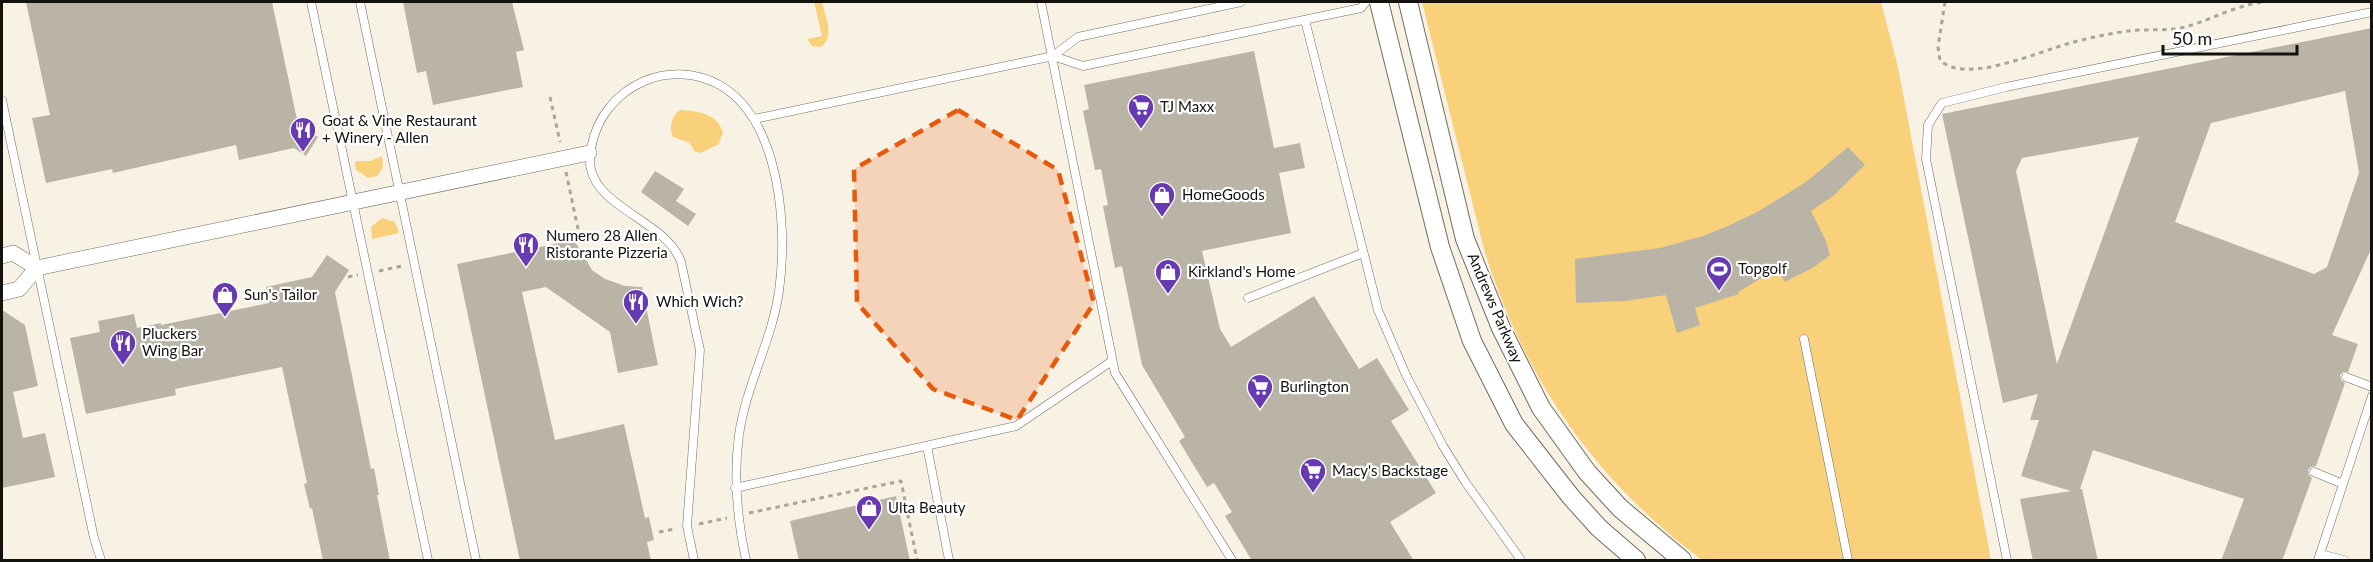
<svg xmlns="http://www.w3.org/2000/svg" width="2373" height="562" font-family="Lato,sans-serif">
<rect width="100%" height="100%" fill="#f8f2e5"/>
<g fill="#f8d17a">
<path d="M814,2H822C825,16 836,39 820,47L812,46L807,39L822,36Z"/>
<path d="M1422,2H1881L1898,67L1991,560H1702C1594,479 1524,379 1484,249Z"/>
<path d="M680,110C697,111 718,113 723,133L718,145L700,153L694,151L690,143L673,137C669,128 671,116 680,110Z"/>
<path d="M382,156L383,168L377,176L368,178L356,170L355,163L356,161H370Z"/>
<path d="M382,218L395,222L399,233L372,239L371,227Z"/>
</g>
<g fill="#bab4a7" fill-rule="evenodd">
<path d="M26,2H272L298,124L318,137L306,156L294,148L239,160L236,145L113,173L112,169L46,183L32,118L50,115Z"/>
<path d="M403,2H512L524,50L516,52L523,87L433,105L426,71L417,73Z"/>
<path d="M2372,28V247L2332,335L2358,344L2348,372H2343L2340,375L2341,380L2345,383L2316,466L2311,467L2308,470L2309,475L2312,478L2282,561H2221L2244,499L2093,450L2080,489H2082L2098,561H2033L2020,499L2071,491L2021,476L2039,420H2030L2038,394L2003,403L1942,114ZM2345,91L2359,173L2327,267L2314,274L2175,222L2211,123ZM2139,137L2057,364L2016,171L2022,158Z"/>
<path d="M1254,51L1274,148L1300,143L1305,168L1279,173L1291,233L1202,251L1220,329L1231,347L1314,296L1359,369L1377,358L1409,410L1391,421L1436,493L1390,522L1414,561H1252L1225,516L1232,512L1214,483L1207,487L1179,441L1185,437L1142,365L1122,266L1115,268L1103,206L1108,205L1101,169L1095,170L1083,111L1089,109L1084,85Z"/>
<path d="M1848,147L1865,165L1833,196L1811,211L1826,241L1830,255L1814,267L1785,282L1777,269L1738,292L1739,294L1695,308L1700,325L1677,333L1666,295L1625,301L1576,303L1575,259L1660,248L1703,236L1730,225L1757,212L1806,182Z"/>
<path d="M655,171L684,189L676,201L696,214L688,226L641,192Z"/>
<path d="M574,240L592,270L605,279L625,286L642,287L658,365L618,373L610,332L546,287L522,292L555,440L624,424L645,518L649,517L654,540L647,542L651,561H520L457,264Z"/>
<path d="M327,255L349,270L335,292L371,469L374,468L379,495H377L390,561H323L312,508L310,509L304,484L307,483L282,367L175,389L176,395L86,414L70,338L100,332L98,321L134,314L137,328L161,323V325L269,303L266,287L312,277Z"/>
<path d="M2,310L25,325L38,386L13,392L23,438L45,433L55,477L2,488Z"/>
<path d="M896,496L910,561H799L790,521Z"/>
</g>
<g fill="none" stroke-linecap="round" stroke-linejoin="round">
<g stroke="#726d61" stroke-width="9">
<g id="service">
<path d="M311,2L428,560"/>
<path d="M360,2L476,560"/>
<path d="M1041,2L1115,373L1232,560"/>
<path d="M1305,20L1378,310L1406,375L1443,446L1466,483L1521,560"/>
<path d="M1053,56L1083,66L1361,8L1366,2"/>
<path d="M2,100L94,538L101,560"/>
<path d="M754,119L1053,56L1078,37L1241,2"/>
<path d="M1248,298L1363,253"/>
<path d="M1804,339L1848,560"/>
<path d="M2346,377L2372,387"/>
<path d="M927,446L949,560"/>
<path d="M2314,472L2343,484"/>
<path d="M735,488L1016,426L1112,361"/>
<path d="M2320,554L2372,396"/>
<path d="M694,560L687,526L700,350L681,262C665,216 578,206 591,148C594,133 599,120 609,108C628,84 658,71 689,75C779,87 789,221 779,291C772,341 746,385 739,435C733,478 737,518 746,560"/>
<path d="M2007,560L1926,159L1928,125L1942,103L2006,87L2372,12"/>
<path d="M2318,560L2320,554L2344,560"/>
</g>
</g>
<g stroke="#726d61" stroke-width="16">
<g id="minor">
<path d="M2,256L13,253L37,268"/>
<path d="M2,293L19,289L37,268L589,153"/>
</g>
</g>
<g stroke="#726d61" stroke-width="20">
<g id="tertiary">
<path d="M1379,2L1440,247L1472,341L1514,424L1571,497L1599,528L1636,560"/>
<path d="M1408,2L1465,239L1501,328L1541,408L1587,472L1620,508L1682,560"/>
</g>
</g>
<g stroke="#aaa59b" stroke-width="3" stroke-dasharray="4.5 4.5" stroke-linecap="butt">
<path d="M1945,2L1938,47L1940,60C1964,85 2038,52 2067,44C2084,39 2102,35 2121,32C2142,28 2164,32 2185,27C2211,20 2236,5 2263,2"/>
<path d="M550,97L560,142"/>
<path d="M566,172L578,229"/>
<path d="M379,271L402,266"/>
<path d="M348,277L358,275"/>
<path d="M749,513L901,481L917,560"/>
<path d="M699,524L727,518"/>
<path d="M659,532L675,529"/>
</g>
<use href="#service" stroke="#fff" stroke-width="8"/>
<use href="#minor" stroke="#fff" stroke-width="15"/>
<use href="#tertiary" stroke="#fff" stroke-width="18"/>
</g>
<path fill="#e8590c" fill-opacity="0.2" stroke="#e8590c" stroke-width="4.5" stroke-dasharray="12 8" stroke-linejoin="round" d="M958,110L1058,170L1094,303L1017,420L933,389L857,303L854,169Z"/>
<defs>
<g id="supermarket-pin" transform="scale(1.35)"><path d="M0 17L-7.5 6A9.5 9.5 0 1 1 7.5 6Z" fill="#683ab2" stroke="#fff"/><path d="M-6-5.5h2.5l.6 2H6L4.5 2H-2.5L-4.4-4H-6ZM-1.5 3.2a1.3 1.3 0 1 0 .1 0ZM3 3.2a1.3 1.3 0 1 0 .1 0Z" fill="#fff"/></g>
<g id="restaurant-pin" transform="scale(1.35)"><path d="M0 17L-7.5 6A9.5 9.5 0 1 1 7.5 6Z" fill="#683ab2" stroke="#fff"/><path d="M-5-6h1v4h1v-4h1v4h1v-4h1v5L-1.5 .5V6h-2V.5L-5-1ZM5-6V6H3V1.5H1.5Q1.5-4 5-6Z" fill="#fff"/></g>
<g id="shop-pin" transform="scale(1.35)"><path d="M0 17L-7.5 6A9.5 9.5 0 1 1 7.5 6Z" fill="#683ab2" stroke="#fff"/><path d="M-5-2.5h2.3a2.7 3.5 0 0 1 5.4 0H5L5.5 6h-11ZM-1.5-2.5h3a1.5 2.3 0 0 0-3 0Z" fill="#fff"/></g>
<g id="stadium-pin" transform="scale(1.35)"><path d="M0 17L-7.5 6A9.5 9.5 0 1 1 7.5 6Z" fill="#683ab2" stroke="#fff"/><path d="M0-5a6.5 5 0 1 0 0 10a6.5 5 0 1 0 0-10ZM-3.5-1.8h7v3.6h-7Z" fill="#fff"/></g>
</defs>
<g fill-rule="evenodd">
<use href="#supermarket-pin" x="1141" y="107"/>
<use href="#restaurant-pin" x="303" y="130"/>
<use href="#shop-pin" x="1162" y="195"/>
<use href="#restaurant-pin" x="526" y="245"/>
<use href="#stadium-pin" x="1719" y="269"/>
<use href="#shop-pin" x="1168" y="272"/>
<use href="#shop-pin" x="225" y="295"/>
<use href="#restaurant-pin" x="636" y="302"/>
<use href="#restaurant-pin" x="123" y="343"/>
<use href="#supermarket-pin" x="1260" y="387"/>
<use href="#supermarket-pin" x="1313" y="471"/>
<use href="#shop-pin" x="869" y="508"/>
</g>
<g text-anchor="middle" stroke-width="4.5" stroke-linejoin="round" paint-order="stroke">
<g font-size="15" fill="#14120e" stroke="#fff" text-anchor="start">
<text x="1160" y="112">TJ Maxx</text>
<text x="322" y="126">Goat &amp; Vine Restaurant<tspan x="322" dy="17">+ Winery - Allen</tspan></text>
<text x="1182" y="200">HomeGoods</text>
<text x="546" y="241">Numero 28 Allen<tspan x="546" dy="17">Ristorante Pizzeria</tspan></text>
<text x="1738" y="274">Topgolf</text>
<text x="1188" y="277">Kirkland's Home</text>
<text x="244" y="300">Sun's Tailor</text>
<text x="656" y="307">Which Wich?</text>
<text x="142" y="339">Pluckers<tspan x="142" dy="17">Wing Bar</tspan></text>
<text x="1280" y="392">Burlington</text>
<text x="1332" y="476">Macy's Backstage</text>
<text x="888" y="513">Ulta Beauty</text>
</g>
<g font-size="15" fill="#14120e" stroke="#fff">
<text transform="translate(1495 308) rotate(67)" y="5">Andrews Parkway</text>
</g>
</g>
<rect width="2373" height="562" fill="none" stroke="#14120e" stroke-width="6"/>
<path d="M2163 45v9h134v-9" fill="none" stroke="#14120e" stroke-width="3"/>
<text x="2172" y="45" font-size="18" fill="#14120e" stroke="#ffffff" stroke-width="4.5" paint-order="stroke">50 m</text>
</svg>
